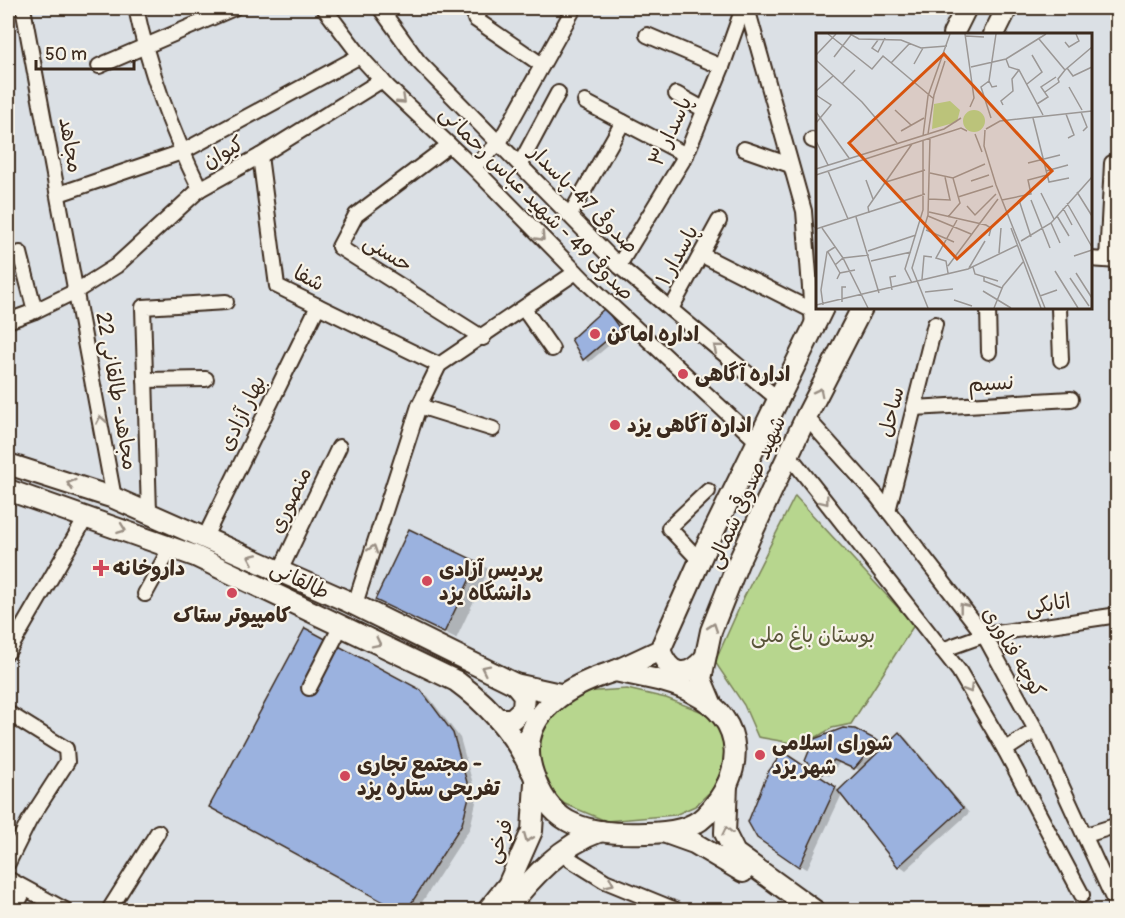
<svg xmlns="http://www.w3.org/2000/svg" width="1125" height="918" font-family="Pangolin,'Playpen Sans Arabic',sans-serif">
<rect width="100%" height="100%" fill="#dbe0e5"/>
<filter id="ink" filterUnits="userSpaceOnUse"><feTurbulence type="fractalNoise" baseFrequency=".0167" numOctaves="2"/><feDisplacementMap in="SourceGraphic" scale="12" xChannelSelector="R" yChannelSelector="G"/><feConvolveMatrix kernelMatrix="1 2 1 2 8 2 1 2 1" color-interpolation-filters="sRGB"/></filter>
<g filter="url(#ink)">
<g fill="#b7d68e" stroke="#798056" stroke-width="1.5">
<path d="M795,496L914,625L851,724L832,728L803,745L758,737L744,705L715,662L744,597Z"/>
<path d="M627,689L666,698L708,714L727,740L725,764L712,790L695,806L675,815L606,821L565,804L550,792L537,765L541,725L565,700L583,692Z"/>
</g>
<g fill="#0003">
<path d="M605,310L625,332L589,362L584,358Z"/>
<path d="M410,531L489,569L456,639L377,600Z"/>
<path d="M305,630L428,696L460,738L477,798L470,828L417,910H401L211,806Z"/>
<path d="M855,730L882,745L875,754L876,756L899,734L906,738L969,813L906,870L899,865L842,794L807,869L800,865L791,759L840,791L861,771L841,761L829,776L807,761Z"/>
</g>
<g fill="#9bb2df" stroke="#3b2a1e" stroke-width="1.5">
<path d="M605,308L620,329L583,360L571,339Z"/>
<path d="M409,529L478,562L444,633L375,600Z"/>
<path d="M305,628L421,690L453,733L470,793L462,824L407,910H398L209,807Z"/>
<path d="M843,728L855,729L878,741L854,769L834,760L822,774L805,761L814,739Z"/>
<path d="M899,732L963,808L898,867L838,791Z"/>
<path d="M783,752L836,787L799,867L757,838L748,822L768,772Z"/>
</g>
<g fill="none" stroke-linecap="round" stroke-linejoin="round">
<g stroke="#3b2a1e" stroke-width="18">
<g id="street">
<path d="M23,8L114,498"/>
<path d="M136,8C149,70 172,132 200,189"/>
<path d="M324,8L365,62L388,87L473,167L585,281L758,442"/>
<path d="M380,8L418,61L620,267L778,399"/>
<path d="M482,8L475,19L542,65"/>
<path d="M747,8L804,211L813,326"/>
<path d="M647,35L722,67"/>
<path d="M99,66L234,8"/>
<path d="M676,94L705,110"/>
<path d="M585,102L686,155"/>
<path d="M812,140L818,142"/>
<path d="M449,145L356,215L339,247L483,338"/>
<path d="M744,149L790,165"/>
<path d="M260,156L277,286L439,365"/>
<path d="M520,164L558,93"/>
<path d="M473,167L499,143L574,8"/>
<path d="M59,194L182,152L360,56"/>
<path d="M570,215L623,122"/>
<path d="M20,253L35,311"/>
<path d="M702,255L811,310"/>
<path d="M1090,259L1118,261"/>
<path d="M1107,260L1112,163"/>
<path d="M619,265L686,155L722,67L743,8"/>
<path d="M988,308L989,352"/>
<path d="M1059,308L1061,360"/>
<path d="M524,309L552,349"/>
<path d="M671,309L719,221"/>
<path d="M8,321L35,311L78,290L116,266L200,189L260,156L382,80"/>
<path d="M145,380L206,379"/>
<path d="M419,406L493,429"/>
<path d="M914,408L1071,399"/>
<path d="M806,417L876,495L984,635L1036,730L1118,909"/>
<path d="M789,455L959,671L1005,750L1082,895"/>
<path d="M888,511L935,324"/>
<path d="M149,513L143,307L226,302"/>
<path d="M205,537L318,306"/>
<path d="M700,561L669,528L708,491"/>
<path d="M280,571L339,447"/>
<path d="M145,594L171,547"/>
<path d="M355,604L419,406L439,365L576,272"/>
<path d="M942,650L984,635L1118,615"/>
<path d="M8,652L87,516"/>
<path d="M309,688L341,626"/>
<path d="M8,713L66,749L67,762L29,821L8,863"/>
<path d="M1005,750L1036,730"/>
<path d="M1086,835L1118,825"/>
<path d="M560,853L605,881L676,910"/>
<path d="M8,879L65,910"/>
<path d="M14,910L25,889"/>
<path d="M109,910L158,832"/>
</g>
</g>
<g stroke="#3b2a1e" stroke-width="24">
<g id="secondary">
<path d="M953,34L966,8"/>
<path d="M994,34L1007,8"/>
<path d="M8,464L114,498L347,601L515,684L560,694"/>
<path d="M8,490L195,556L456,681C489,705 514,733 531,770"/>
<path d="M660,650C670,676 686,679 704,659"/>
<path d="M615,671C641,677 670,680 693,693C748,721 745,775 705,816C690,831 666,833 646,833C623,834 595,833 574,824C555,816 543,799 536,781C509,719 563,687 615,671Z"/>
<path d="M615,671L660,650L705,549L823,308"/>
<path d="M711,703L701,679L711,631L738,563L806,417L862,308"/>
<path d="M498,719H512L523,709L524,695L515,684"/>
<path d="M727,785L725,833L735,853L814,910"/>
<path d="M666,833L694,843L743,872"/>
<path d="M488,910L508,885L532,831L535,783"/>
<path d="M506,910C532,877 561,845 601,831"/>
</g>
</g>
<use href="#street" stroke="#f7f3e8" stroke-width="14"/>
<use href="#secondary" stroke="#f7f3e8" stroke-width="20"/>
</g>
<defs><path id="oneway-chevron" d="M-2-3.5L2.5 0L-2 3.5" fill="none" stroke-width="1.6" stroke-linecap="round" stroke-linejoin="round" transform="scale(1.5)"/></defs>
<g stroke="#998e83">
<use href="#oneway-chevron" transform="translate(402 100) rotate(43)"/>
<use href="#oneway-chevron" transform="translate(541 237) rotate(46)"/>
<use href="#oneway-chevron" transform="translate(717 348) rotate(-140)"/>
<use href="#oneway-chevron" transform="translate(819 392) rotate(-63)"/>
<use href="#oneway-chevron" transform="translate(101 420) rotate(-100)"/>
<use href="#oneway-chevron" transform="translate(71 484) rotate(-162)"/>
<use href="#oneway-chevron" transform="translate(825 501) rotate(52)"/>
<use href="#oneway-chevron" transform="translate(122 529) rotate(20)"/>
<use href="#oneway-chevron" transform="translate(373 549) rotate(-72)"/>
<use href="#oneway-chevron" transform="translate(252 558) rotate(-156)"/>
<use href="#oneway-chevron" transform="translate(963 607) rotate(-128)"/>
<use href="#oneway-chevron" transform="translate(713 627) rotate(-71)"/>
<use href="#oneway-chevron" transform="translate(377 643) rotate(26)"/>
<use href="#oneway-chevron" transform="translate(485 669) rotate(-154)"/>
<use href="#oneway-chevron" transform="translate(969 689) rotate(59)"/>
<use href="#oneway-chevron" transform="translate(727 831) rotate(-102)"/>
<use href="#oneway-chevron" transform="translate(528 838) rotate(112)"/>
<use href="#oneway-chevron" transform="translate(610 883) rotate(25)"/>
</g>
</g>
<g fill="#d1495b" stroke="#f7f3e8" stroke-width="2">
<circle cx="595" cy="334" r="6"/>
<circle cx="683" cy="374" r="6"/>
<circle cx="615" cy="425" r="6"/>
<path d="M98 559h6v6h6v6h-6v6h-6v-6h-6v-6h6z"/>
<circle cx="427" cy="581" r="6"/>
<circle cx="232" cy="593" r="6"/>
<circle cx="760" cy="755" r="6"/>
<circle cx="345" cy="776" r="6"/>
</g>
<g text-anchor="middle" stroke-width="4.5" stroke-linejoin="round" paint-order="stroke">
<g font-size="21" fill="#3b2a1e" stroke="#f7f3e8">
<text transform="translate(670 131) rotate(-65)" y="7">پاسدار ۳</text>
<text transform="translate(71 145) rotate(80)" y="7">مجاهد</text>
<text transform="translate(223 152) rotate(-29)" y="7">کیوان</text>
<text transform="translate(584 199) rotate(45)" y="7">صدوقی 47-پاسدار</text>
<text transform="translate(537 203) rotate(45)" y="7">صدوقی 49 - شهید عباس رحمانی</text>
<text transform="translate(388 253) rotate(32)" y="7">حسنی</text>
<text transform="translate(677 255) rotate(-61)" y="7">پاسدار ۱</text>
<text transform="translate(309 278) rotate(27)" y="7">شفا</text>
<text transform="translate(991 383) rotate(-3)" y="7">نسیم</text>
<text transform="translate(117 391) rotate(80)" y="7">مجاهد- طالقانی 22</text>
<text transform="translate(891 412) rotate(-76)" y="7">ساحل</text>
<text transform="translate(242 413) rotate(-64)" y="7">بهار آزادی</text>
<text transform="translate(746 492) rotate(-66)" y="7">شهید صدوقی شمالی</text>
<text transform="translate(290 500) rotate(-64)" y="7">منصوری</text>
<text transform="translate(300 580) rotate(26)" y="7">طالقانی</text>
<text transform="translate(1048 604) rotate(-9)" y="7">اتابکی</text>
<text transform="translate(1014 652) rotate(59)" y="7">کوچه فناوری</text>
<text transform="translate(499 841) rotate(-69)" y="7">فرخی</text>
</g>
<g font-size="21" font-weight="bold" fill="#3b2a1e" stroke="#f7f3e8" text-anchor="start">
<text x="607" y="341">اداره اماکن</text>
<text x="695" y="381">اداره آگاهی</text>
<text x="627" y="432">اداره آگاهی یزد</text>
<text x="113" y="575">داروخانه</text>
<text x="439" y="576">پردیس آزادی<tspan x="439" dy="24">دانشگاه یزد</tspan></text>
<text x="232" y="622" text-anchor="middle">کامپیوتر ستاک</text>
<text x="772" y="750">شورای اسلامی<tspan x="772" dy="24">شهر یزد</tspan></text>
<text x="357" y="771">مجتمع تجاری -<tspan x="357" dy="24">تفریحی ستاره یزد</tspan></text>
</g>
<g font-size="21" fill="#5a553a" stroke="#f7f3e8">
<text x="813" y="642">بوستان باغ ملی</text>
</g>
</g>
<g transform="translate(816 33)">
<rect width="276" height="276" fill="#dbe0e5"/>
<path d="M134,68L144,77L141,89L116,96L118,71ZM147 88a11 11 0 1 1 22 0a11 11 0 1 1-22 0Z" fill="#b7d68e"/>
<path fill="none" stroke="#9b9795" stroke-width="1.5" d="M12,1L56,36L67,23L118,66M34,1L43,6L85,7L105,15L131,13M149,1L158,65L154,74M180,1L173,48L176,54L181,53M150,3L168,4M223,6L249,37M62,7L56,15L62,19L69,5M249,9L253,14L263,8L260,1M0,22L20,1M18,24L35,2M190,26L193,34L203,37L227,82M0,27L46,69L81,110M75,30L94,10M98,31L107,15M155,34L190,26L230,1M251,35L257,43L276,34M173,48L165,54L175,85M26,51L39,37M211,51L226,39L216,22M253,54L266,77M0,58L17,43M229,59L243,49L242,46L249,37L276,14M0,62L15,72L0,90M221,71L232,64L225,54L240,44M187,72L185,68L197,58L196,46L203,37M79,77L95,92M0,79L33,125M265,79L271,94L267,98M250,81L258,102L252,105M217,85L233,149L253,145M170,96L184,88L276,78M169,97L168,113L180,152L229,275M85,98L108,85M112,101L118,62L129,28M159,101L166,119M107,103L112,63L134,1M0,108L12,132M212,130L244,122M0,136L128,96L145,85M12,138L32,186M230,138L252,132M114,140L137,145L169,131M0,142L145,95L151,98M50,147L57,166M155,148L173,142M70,149L109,137M261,159L276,183M225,160L238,186M142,164L177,153M113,166L134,167L129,144M186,167L215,161L212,147L231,142M203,167L215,204M215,167L234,215M251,170L276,214M151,173L159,182L180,161M247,175L256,192M113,179L170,192L175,195L173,203M53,180L52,174L96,111M112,183L155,201M241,183L253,203M40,184L63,260M132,184L144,170L137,145M235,190L244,210M6,195L27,225L52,275M195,195L225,275M0,196L109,161M110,197L138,209M205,208L235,190L276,144M52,218L100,202M12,219L24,240M183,220L185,195M258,223L276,217M55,228L95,219M19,232L27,225L53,222M132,233L182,166M157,234L159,241L182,248M153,235L169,208M239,238L262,275M132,240L130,228L120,225L141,187M260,240L276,265M168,243V248L186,255M254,245L273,273M21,246L24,240L39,237M106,246L108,223L116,224M96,250L89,236L107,177V107M76,257L74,244L80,243M167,258L195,275M109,259L137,256M224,263L241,257M138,267L156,273M26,269V254H30M0,272L152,236L202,212M7,272L5,257L11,219L19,214M112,275L96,235L112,182L114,105M178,275L187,253L207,229"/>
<path fill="#d7540e" fill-opacity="0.15" stroke="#d7540e" stroke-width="3" d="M128,21L236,138L141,226L33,110Z"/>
<rect width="276" height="276" fill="none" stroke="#3b2a1e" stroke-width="3"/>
</g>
<rect width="1125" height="918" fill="none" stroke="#f7f3e8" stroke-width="30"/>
<rect x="15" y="15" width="1095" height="888" fill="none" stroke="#3b2a1e" stroke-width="2" filter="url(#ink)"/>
<path d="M36 60v9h98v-9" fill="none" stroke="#3b2a1e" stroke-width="3"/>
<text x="45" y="60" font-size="18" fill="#3b2a1e" stroke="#f7f3e8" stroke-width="4.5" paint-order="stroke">50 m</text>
</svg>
